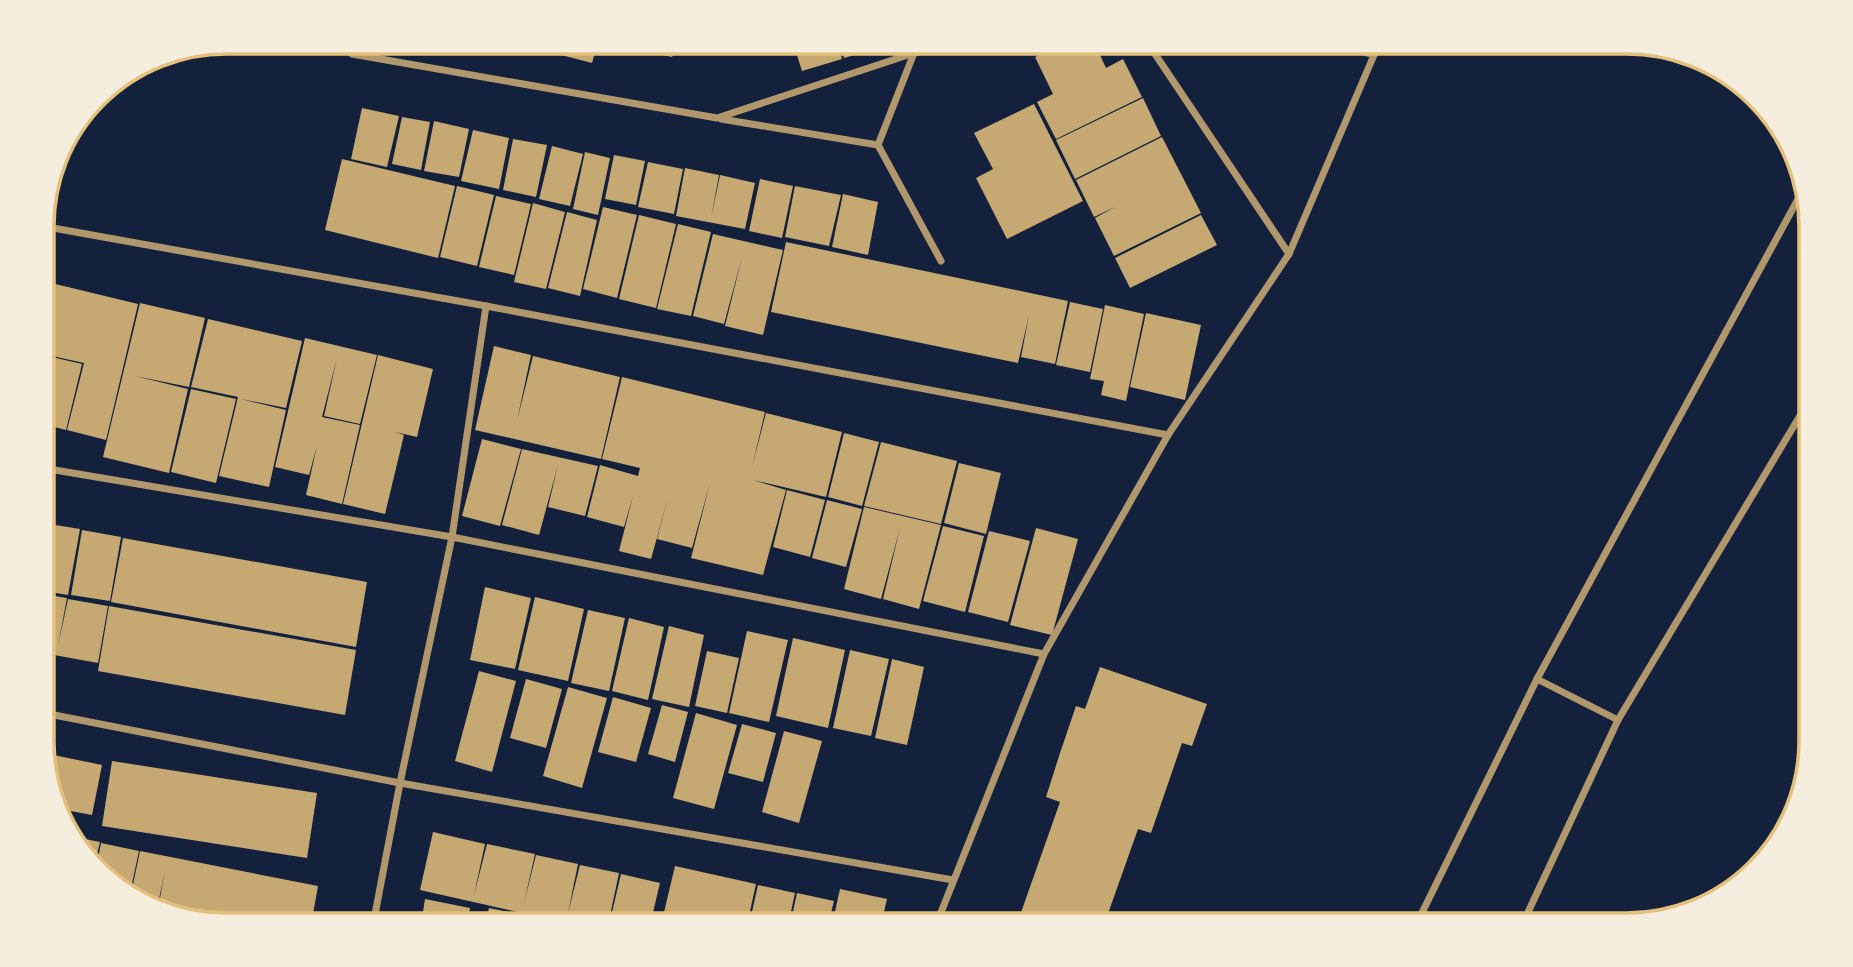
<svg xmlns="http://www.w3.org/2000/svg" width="1853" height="967" font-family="'Fira Sans',sans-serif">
<rect width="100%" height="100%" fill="#14213d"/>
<g fill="#c6a872">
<path d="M560,42H598L592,63L557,54Z"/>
<path d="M611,42H639L637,50Z"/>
<path d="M640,42H676L672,57L639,50Z"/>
<path d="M793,42H837L842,59L802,71Z"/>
<path d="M840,42H877L879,48L844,58Z"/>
<path d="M1066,42H1094L1106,68L1123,59L1142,97L1056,139L1037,102L1053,94L1035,57Z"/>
<path d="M1143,98L1161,136L1075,179L1056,140Z"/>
<path d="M1034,104L1083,201L1007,239L976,178L993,169L974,133Z"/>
<path d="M362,108L399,116L387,167L351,159Z"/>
<path d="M402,117L430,122L421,170L392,164Z"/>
<path d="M434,121L469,129L459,177L424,171Z"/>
<path d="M473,130L509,138L499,189L461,181Z"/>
<path d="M1162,137L1201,213L1114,256L1095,218L1115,207L1094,217L1076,180Z"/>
<path d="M513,139L547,145L536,197L503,190Z"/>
<path d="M552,146L583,154L570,206L539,199Z"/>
<path d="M585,152L610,158L598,215L573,209Z"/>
<path d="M614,155L645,161L636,205L605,199Z"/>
<path d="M342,159L455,186L438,258L325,230Z"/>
<path d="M648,162L683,169L674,214L638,207Z"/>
<path d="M685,168L719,175L711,218L720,175L755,183L745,229L676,216Z"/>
<path d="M760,179L793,186L782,238L749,231Z"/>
<path d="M457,186L494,195L477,266L440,257Z"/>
<path d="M795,186L841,195L829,246L785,237Z"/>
<path d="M843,194L878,202L868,255L832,247Z"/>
<path d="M496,196L531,204L514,275L479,267Z"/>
<path d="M533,203L565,212L546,289L514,282Z"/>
<path d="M603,207L637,215L617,298L583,289Z"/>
<path d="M567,212L597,220L580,296L548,288Z"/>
<path d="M639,215L676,224L656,308L619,299Z"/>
<path d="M1201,215L1217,245L1130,288L1115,258Z"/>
<path d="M678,224L711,232L691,316L657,309Z"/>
<path d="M713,234L783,250L763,335L725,326L742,257L724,324L693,316Z"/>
<path d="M786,242L1068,301L1055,364L1021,357L1029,315L1018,363L771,312Z"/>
<path d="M43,281L138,304L106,440L67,430L84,363L43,354Z"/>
<path d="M1070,302L1103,309L1090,372L1056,365Z"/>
<path d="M140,303L205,318L189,387L135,376L188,389L169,473L103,457Z"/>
<path d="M1105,305L1144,314L1126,401L1101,395L1104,381L1090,379Z"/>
<path d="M1146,313L1201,325L1185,400L1130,387Z"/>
<path d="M208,319L302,341L286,408L241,399L286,410L269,487L219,476L238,397L191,387Z"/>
<path d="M305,338L377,355L360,424L324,416L337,358L322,417L360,425L342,504L306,495L317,446L309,475L275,467Z"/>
<path d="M494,346L531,355L517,421L533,356L620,377L601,459L475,430Z"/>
<path d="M43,355L82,364L66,430L43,424Z"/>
<path d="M378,355L433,369L417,437L395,432L404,435L385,514L343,504Z"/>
<path d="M622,377L765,412L752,467L766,413L842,432L826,497L753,480L786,490L763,575L691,558L710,483L692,548L657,539L668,498L651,559L619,551L633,496L624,527L587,517L600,465L638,476L640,468L602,459Z"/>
<path d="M191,389L236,399L216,483L171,472Z"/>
<path d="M844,433L879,442L862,506L828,497Z"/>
<path d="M482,439L521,449L500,526L462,516Z"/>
<path d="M881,442L957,461L941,524L864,506Z"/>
<path d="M522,449L598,466L585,516L548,507L558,465L539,535L502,525Z"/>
<path d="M959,463L1001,473L986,534L944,523Z"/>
<path d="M787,490L825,500L810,557L773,547Z"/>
<path d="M827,500L862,509L846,567L812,558Z"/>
<path d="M864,507L941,525L919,609L883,599L900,528L881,599L844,589Z"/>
<path d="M43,523L80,529L68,595L43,591Z"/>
<path d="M943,526L984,536L965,612L923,601Z"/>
<path d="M1036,528L1078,539L1052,635L1010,625Z"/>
<path d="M82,530L121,537L110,601L71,595Z"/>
<path d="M989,531L1030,541L1008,622L968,612Z"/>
<path d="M123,538L367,582L356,647L111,602Z"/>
<path d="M485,587L531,598L515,669L470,660Z"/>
<path d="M43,594L67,598L58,646L68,599L108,606L98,663L43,653Z"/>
<path d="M535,597L584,609L568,681L518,670Z"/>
<path d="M109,606L356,650L345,715L98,671Z"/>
<path d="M588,610L625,618L609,691L571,683Z"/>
<path d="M629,618L664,627L648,700L612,691Z"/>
<path d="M669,626L704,635L689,707L652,699Z"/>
<path d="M747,631L788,640L769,722L729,713Z"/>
<path d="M793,638L845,650L828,728L776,716Z"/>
<path d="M850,650L889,659L871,736L833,728Z"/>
<path d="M707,651L739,658L727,713L695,706Z"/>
<path d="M892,659L924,667L907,745L875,738Z"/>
<path d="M1100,667L1207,704L1192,746L1182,743L1151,833L1138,829L1104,925H988L992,912L1018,921L1060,802L1046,797L1060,753L1076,706L1085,709Z"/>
<path d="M479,671L516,681L492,772L455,761Z"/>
<path d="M526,679L562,689L546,748L510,738Z"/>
<path d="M568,687L607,698L582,788L543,776Z"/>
<path d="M613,697L651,708L636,762L598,752Z"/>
<path d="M662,705L688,712L675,762L648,754Z"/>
<path d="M696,713L737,725L714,809L673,798Z"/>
<path d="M742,724L776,733L763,782L728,773Z"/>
<path d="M784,731L822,741L799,823L762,812Z"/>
<path d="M44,753L102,765L92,815L60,809L44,765Z"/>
<path d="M112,761L317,793L307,858L102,826Z"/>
<path d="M433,832L485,844L474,895L487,844L535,854L524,903L536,855L578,864L568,913L580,865L619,873L608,925H576L420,890Z"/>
<path d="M70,836L100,842L95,863L73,844Z"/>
<path d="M101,843L139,851L130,893L97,864Z"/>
<path d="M140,851L318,886L311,925H226L158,909L165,870L157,909L144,906L131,894Z"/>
<path d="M675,866L756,884L747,925H661Z"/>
<path d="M621,874L660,883L650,925H609Z"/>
<path d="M758,885L795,893L788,925H749Z"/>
<path d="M840,889L887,899L881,925H832Z"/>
<path d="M797,893L834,901L828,925H790Z"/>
<path d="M425,899L470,908L467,925H421Z"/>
<path d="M489,908L533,917L531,925H485Z"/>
<path d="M534,918L562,924L561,925H533Z"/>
</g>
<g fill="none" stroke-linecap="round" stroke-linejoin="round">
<g stroke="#b1986c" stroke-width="7">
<path d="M338,42L352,54L717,118L914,53L960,42"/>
<path d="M1147,42L1289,254"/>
<path d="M1330,42L1374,55"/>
<path d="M721,119L878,145L914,53"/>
<path d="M878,145L941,261"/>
<path d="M42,226L486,306L1168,435"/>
<path d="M43,468L452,537L1044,654"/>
<path d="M1537,679L1618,720"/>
<path d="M44,713L400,783L953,880"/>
<path d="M373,925L400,783L452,537L486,306"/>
<path d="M936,925L1044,654L1168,435L1289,254L1374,55L1383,42"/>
<path d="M1416,925L1537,679L1804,188"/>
<path d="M1522,925L1618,720L1810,399"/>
</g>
</g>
<path d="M0 0H1853V967H0ZM226 54H1627A172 172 0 0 1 1799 226V741A172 172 0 0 1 1627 913H226A172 172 0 0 1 54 741V226A172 172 0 0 1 226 54Z" fill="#f5edde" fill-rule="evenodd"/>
<path fill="none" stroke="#e5c07b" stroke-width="3.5" d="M226 54H1627A172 172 0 0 1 1799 226V741A172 172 0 0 1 1627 913H226A172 172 0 0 1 54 741V226A172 172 0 0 1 226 54Z"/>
</svg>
